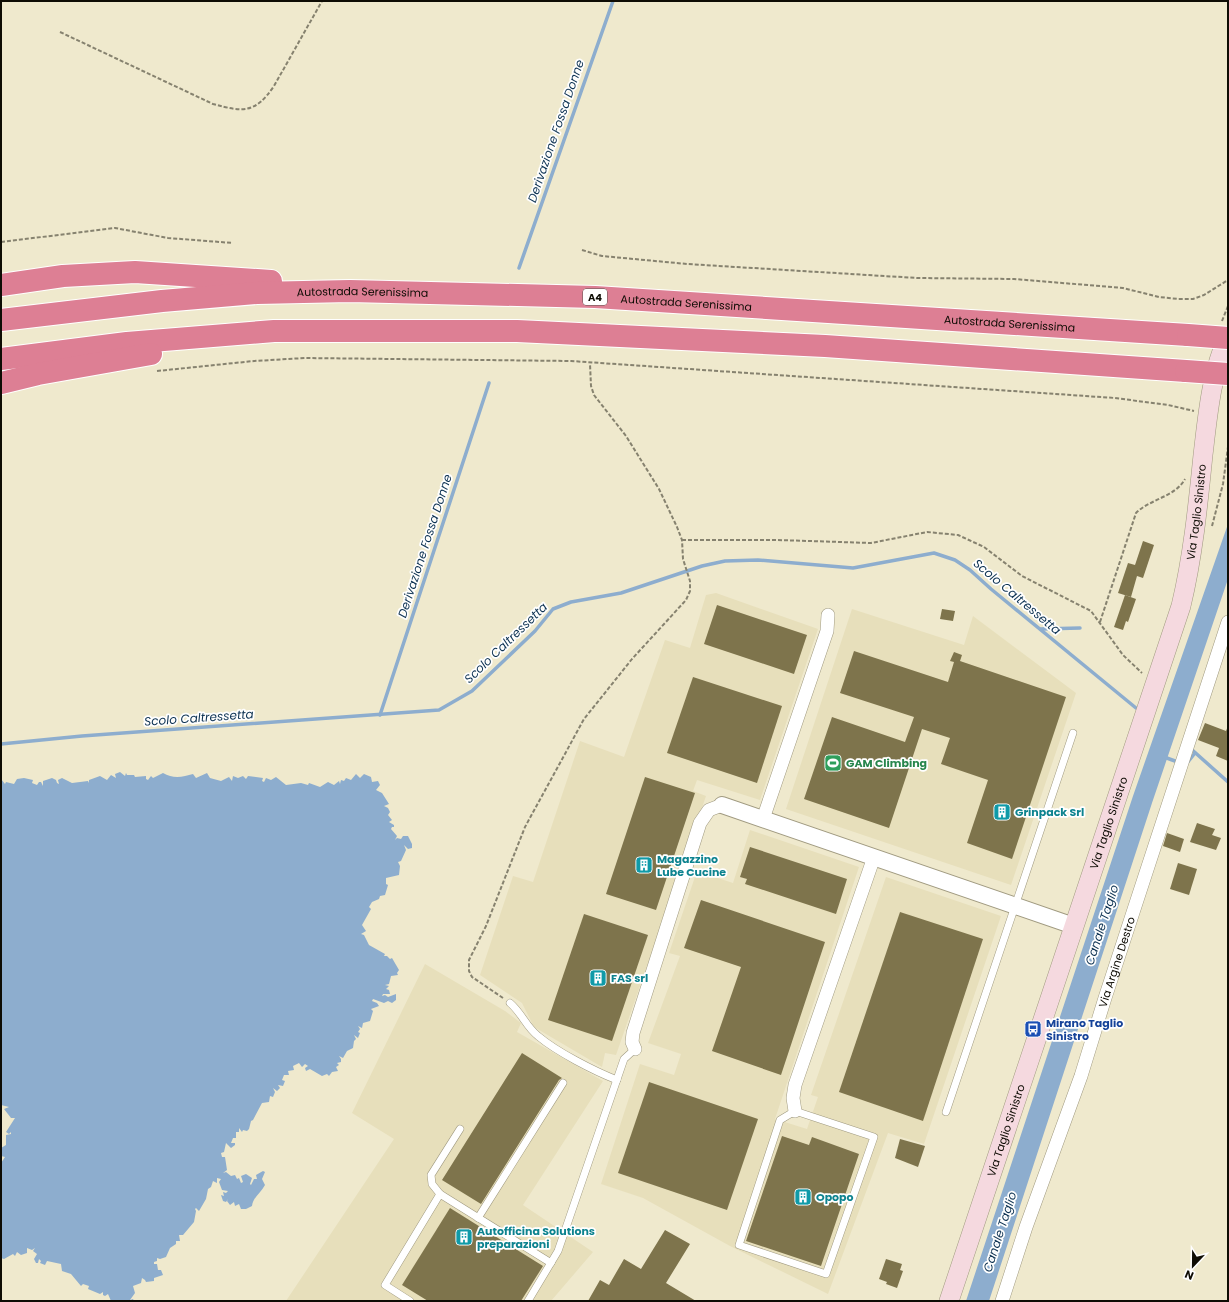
<svg xmlns="http://www.w3.org/2000/svg" width="1229" height="1302" font-family="Poppins,sans-serif">
<rect width="100%" height="100%" fill="#efe9cd"/>
<g fill="#e7dfbb">
<path d="M716,593L818,629L760,800L697,780L693,791L706,796L616,1055L605,1053L602,1067L534,1027L522,1003L480,975L513,876L533,882L580,741L624,757L665,640L690,648L706,595Z"/>
<path d="M852,609L964,645L973,616L1076,693L1011,885L786,809Z"/>
<path d="M750,830L859,867L775,1119L807,1129L818,1097L811,1095L886,877L1001,916L924,1144L888,1133L828,1294L730,1246L643,1198L601,1184L640,1064L674,1075L681,1054L648,1043L680,956L669,953L697,871L733,883Z"/>
<path d="M425,964L505,1011L521,1023L517,1032L603,1081L523,1205L593,1252L551,1301H286L394,1139L352,1113Z"/>
</g>
<g fill="#8dadce">
<path d="M1228,524V579L1152,803L989,1301H966L1133,796Z"/>
<path d="M120,772L125,776L126,773L127,775H134L135,777L146,776V779L148,780L151,776L153,778L163,773C173,779 183,777 193,774L196,778L207,773L210,778L221,781L229,777L232,781L233,776L238,778L243,776L246,779L248,776L263,778L262,781L264,782L266,778L271,780L276,777L286,785L301,783L308,785L309,783L320,787L328,782L334,785L339,781L340,784L341,780L344,781L346,778L351,780L356,774L360,778L364,774L371,777L372,782L378,781L380,785L376,790L382,793L389,804L384,806L388,808L390,812L388,815L392,820L389,822L394,825V827H392L391,829L397,836L395,840L397,838L401,839L403,836H408L412,844V848L408,849L404,845L406,850L401,861L398,862L400,866L399,875L386,878V884L388,885L385,895L380,896L379,899L372,902L369,907L371,909L362,925L366,931L361,934L364,935L369,945L385,954L384,956H387L390,959L392,958L399,970L397,973L398,975L391,976L389,984L385,985L389,986L386,989L389,990L390,994H383L382,996L385,995L388,997L396,994V1000L392,1003L388,1001L384,1003L373,999L372,1001L377,1003L379,1006L371,1009L373,1011L370,1021L363,1023L362,1028L358,1026L360,1029L358,1032L360,1033L358,1038L354,1035L356,1039L354,1041L353,1048L347,1051L343,1058L339,1056L341,1059V1062L337,1063L339,1065L336,1067L338,1071L332,1072L329,1076L327,1074L322,1076L310,1069L306,1071L305,1068L308,1066L305,1064L302,1067L299,1063L293,1066L294,1070L288,1071L289,1075H284L282,1080L285,1081L283,1086L278,1085L280,1088L277,1091L273,1088L275,1092L273,1097L270,1096L269,1102L262,1103L253,1120L251,1121L249,1129L247,1131L243,1130L242,1132L239,1128V1132H236V1138H233L231,1143H235V1145L231,1148L226,1143L224,1152L221,1153L222,1157H225L227,1170L223,1173L226,1172L231,1176L235,1175L237,1179L239,1178L241,1183L243,1182L241,1176L246,1174L252,1178L250,1184L251,1185L254,1179H257L256,1175L263,1171L265,1172L262,1179L265,1185C261,1193 253,1197 252,1206L246,1209H241L239,1204L235,1206L234,1202L230,1205L227,1201L228,1199L226,1202L223,1201L221,1195L224,1196L223,1192L226,1193L228,1191L222,1190L219,1182L221,1179L217,1178V1183L213,1181L211,1187L208,1189L206,1199L199,1211L196,1208L195,1209L196,1211L194,1222L183,1235H179L180,1241H176V1244L170,1248L166,1257L160,1259L157,1258V1261L154,1262V1264H157L158,1270H161L163,1275L154,1278V1281L146,1282L145,1280L142,1278L141,1283L133,1286L135,1293L130,1300L133,1299L134,1301H111L108,1294L105,1296L103,1295V1292L100,1294L88,1289L89,1286L83,1284L81,1286L71,1274L62,1271L61,1264L47,1261L45,1265L40,1263L41,1261L39,1259L38,1263H36L34,1259L37,1254L33,1251L35,1248L32,1250L27,1248V1253L21,1255L17,1252L15,1256L13,1254L4,1259L1,1258V1163L5,1157L1,1156V1148L6,1145V1135L11,1134V1132L9,1134L6,1132L15,1118H11L4,1109L9,1107L1,1105V779L5,784L6,782L14,784L17,779L24,778L33,780L32,783L37,785L39,782H41L43,786V781L52,778L56,780L57,783L59,784L58,780L62,778L72,783L88,781L89,783V780L100,776L107,780L111,775L116,778L115,774Z"/>
</g>
<g fill="none" stroke-linecap="round" stroke-linejoin="round">
<g stroke="#8dadce" stroke-width="3.5">
<path d="M519,268L613,1"/>
<path d="M1041,629L1080,628"/>
<path d="M380,715L489,383"/>
<path d="M1,744L82,736L439,710L472,691L535,631L553,609L571,602L621,593L702,566L725,561L758,560L853,568L934,553L955,560L970,570L991,589L1136,708"/>
<path d="M1190,748L1228,782"/>
<path d="M1164,757L1175,761"/>
<path d="M1187,763L1195,753"/>
</g>
</g>
<g fill="#7e744c">
<path d="M1143,541L1154,545L1143,578L1137,576L1131,597L1118,593L1128,563L1135,565Z"/>
<path d="M1125,595L1136,599L1128,622L1126,621L1123,630L1114,627Z"/>
<path d="M717,605L807,635L794,674L704,644Z"/>
<path d="M942,609L955,611L953,621L940,619Z"/>
<path d="M854,651L948,682L954,662L950,661L954,652L962,655L960,661L1066,697L1012,859L967,843L988,780L941,764L950,738L922,729L889,828L804,799L832,717L905,742L914,717L840,693Z"/>
<path d="M693,677L782,706L757,783L667,753Z"/>
<path d="M1205,723L1226,731L1228,726V761L1216,756L1219,748L1198,740Z"/>
<path d="M645,777L695,793L656,910L606,894Z"/>
<path d="M1197,823L1215,829L1212,835L1221,838L1216,850L1190,842Z"/>
<path d="M1167,833L1184,839L1180,852L1163,846Z"/>
<path d="M750,847L847,879L836,914L745,884L747,879L740,877Z"/>
<path d="M1178,863L1197,869L1189,895L1170,889Z"/>
<path d="M701,900L825,942L781,1075L712,1051L741,967L684,948Z"/>
<path d="M900,912L983,939L923,1121L839,1092Z"/>
<path d="M584,914L648,935L612,1041L548,1020Z"/>
<path d="M522,1053L562,1078L559,1080L481,1204L442,1180Z"/>
<path d="M649,1082L758,1119L727,1210L618,1173Z"/>
<path d="M782,1136L809,1145L812,1137L859,1154L821,1266L746,1241Z"/>
<path d="M900,1139L925,1146L918,1167L895,1158Z"/>
<path d="M450,1208L543,1266L521,1301H428L402,1285Z"/>
<path d="M665,1230L690,1244L666,1283L696,1301H588L600,1280L609,1285L624,1259L641,1269Z"/>
<path d="M886,1259L902,1264L900,1270L903,1271L897,1288L886,1284L887,1282L879,1279Z"/>
</g>
<g fill="none" stroke-linecap="round" stroke-linejoin="round">
<g stroke="#a09a80" stroke-width="8">
<g id="service">
<path d="M510,1003C522,1013 526,1027 538,1036C557,1052 594,1071 617,1080"/>
<path d="M795,1111L874,1137L826,1274L739,1245L780,1120Z"/>
<path d="M946,1112L1073,733"/>
<path d="M440,1194L432,1184L431,1175L460,1129"/>
<path d="M478,1218L563,1083"/>
<path d="M410,1301L385,1285L440,1194L551,1263"/>
<path d="M528,1301L558,1251L624,1059L635,1049"/>
</g>
</g>
<g stroke="#a09a80" stroke-width="14">
<g id="minor">
<path d="M763,819L827,631L828,615"/>
<path d="M635,1049L632,1042L633,1033L700,823L709,810L722,805"/>
<path d="M795,1111L793,1098L795,1085L874,857"/>
<path id="s1" d="M1002,1301L1026,1227L1081,1076L1105,998L1228,622"/>
</g>
</g>
<g stroke="#a09a80" stroke-width="18">
<path id="tertiary" d="M722,805L1074,926"/>
</g>
<g stroke="#a09a80" stroke-width="20">
<g id="secondary">
<path id="s2" d="M949,1301L1181,606C1193,556 1198,505 1203,455C1208,413 1211,375 1228,336"/>
</g>
</g>
<g stroke="#fff" stroke-width="24">
<g id="motorway">
<path d="M1,285L63,276L135,272L271,281"/>
<path id="s3" d="M1,320L162,301L257,293L350,291L595,297L1188,335"/>
<path d="M1,359L127,343L274,331H517L825,346L1186,371"/>
<path d="M1,383L38,374L151,354"/>
</g>
</g>
<g stroke="#86826f" stroke-width="2" stroke-dasharray="4 2" stroke-linecap="butt">
<path d="M60,32L213,104C243,112 255,114 274,86L322,1"/>
<path d="M1,242L115,228L168,238L233,243"/>
<path d="M582,250L602,256L687,264L917,278L1014,279L1123,288L1159,297L1178,299H1193L1204,295L1228,280"/>
<path d="M1222,321L1228,306"/>
<path d="M157,371L254,361L305,358L571,361L1115,398L1168,405L1194,411"/>
<path d="M1212,526L1223,484L1228,447"/>
<path d="M682,540H778L871,543L927,532L958,535L984,547L1022,576L1091,611L1123,655L1142,673"/>
<path d="M1100,622L1136,513C1150,499 1175,497 1185,479"/>
<path d="M503,998L472,977L469,971V960L486,926L525,827L584,719L632,659L686,600L690,591V581L683,559L682,540L677,527L659,489L626,436L594,395L591,386L590,364"/>
</g>
<use href="#service" stroke="#fff" stroke-width="7"/>
<use href="#minor" stroke="#fff" stroke-width="13"/>
<use href="#tertiary" stroke="#fff" stroke-width="16"/>
<use href="#secondary" stroke="#f5d9df" stroke-width="19"/>
<use href="#motorway" stroke="#dd7f94" stroke-width="22"/>
<g stroke="#fff" stroke-width="24" stroke-linecap="butt">
<g id="motorway-bridge">
<path d="M1188,335L1228,338"/>
<path d="M1186,371L1228,374"/>
</g>
</g>
<use href="#motorway-bridge" stroke="#dd7f94" stroke-width="22"/>
</g>
<defs>
<g id="stadium-square" transform="scale(0.9)"><rect x="-9" y="-9" width="18" height="18" rx="4" fill="#2e9e5b" stroke="#fff"/><path d="M0-5a6.5 5 0 1 0 0 10a6.5 5 0 1 0 0-10ZM-3.5-1.8h7v3.6h-7Z" fill="#fff"/></g>
<g id="building-square" transform="scale(0.9)"><rect x="-9" y="-9" width="18" height="18" rx="4" fill="#0f9aa8" stroke="#fff"/><path d="M-4-6H4V6H1V3H-1V6H-4ZM-2.5-4.3h1.7v1.8h-1.7ZM.8-4.3h1.7v1.8H.8ZM-2.5-1h1.7V.8h-1.7ZM.8-1h1.7V.8H.8Z" fill="#fff"/></g>
<g id="bus-square" transform="scale(0.9)"><rect x="-9" y="-9" width="18" height="18" rx="4" fill="#1a4fb4" stroke="#fff"/><path d="M-5-6H5V4H4V6H2V4H-2V6H-4V4H-5ZM-3.5-4V0h7V-4ZM-3.5 1.2v1.5H-2V1.2ZM2 1.2v1.5H3.5V1.2Z" fill="#fff"/></g>
</defs>
<g fill-rule="evenodd">
<use href="#stadium-square" x="833" y="763"/>
<use href="#building-square" x="1002" y="812"/>
<use href="#building-square" x="644" y="865"/>
<use href="#building-square" x="598" y="978"/>
<use href="#bus-square" x="1033" y="1029"/>
<use href="#building-square" x="803" y="1197"/>
<use href="#building-square" x="464" y="1237"/>
</g>
<g text-anchor="middle" stroke-width="3.5" stroke-linejoin="round" paint-order="stroke">
<rect fill="#fff" stroke="#56554f" stroke-width="1" x="583" y="289" width="24" height="16" rx="3"/>
<g font-size="10" font-weight="bold" fill="#0e0c04">
<text x="595" y="301">A4</text>
</g>
<g font-size="11" fill="#0e0c04" stroke="#fff">
<text dy="4" stroke="none"><textPath href="#s3" startOffset="363">Autostrada Serenissima</textPath></text>
<text dy="4" stroke="none"><textPath href="#s3" startOffset="687">Autostrada Serenissima</textPath></text>
<text dy="4" stroke="none"><textPath href="#s3" startOffset="1011">Autostrada Serenissima</textPath></text>
<text dy="4" stroke="none"><textPath href="#s2" startOffset="828">Via Taglio Sinistro</textPath></text>
<text dy="4" stroke="none"><textPath href="#s2" startOffset="504">Via Taglio Sinistro</textPath></text>
<text dy="4" stroke="none"><textPath href="#s1" startOffset="358">Via Argine Destro</textPath></text>
<text dy="4" stroke="none"><textPath href="#s2" startOffset="180">Via Taglio Sinistro</textPath></text>
</g>
<g font-size="11" font-weight="bold" fill="#27864d" stroke="#fff" text-anchor="start">
<text x="846" y="767">GAM Climbing</text>
</g>
<g font-size="11" font-weight="bold" fill="#0d838f" stroke="#fff" text-anchor="start">
<text x="1015" y="816">Grinpack Srl</text>
<text x="657" y="863">Magazzino<tspan x="657" dy="13">Lube Cucine</tspan></text>
<text x="611" y="982">FAS srl</text>
<text x="816" y="1201">Opopo</text>
<text x="477" y="1235">Autofficina Solutions<tspan x="477" dy="13">preparazioni</tspan></text>
</g>
<g font-size="11" font-weight="bold" fill="#164399" stroke="#fff" text-anchor="start">
<text x="1046" y="1027">Mirano Taglio<tspan x="1046" dy="13">Sinistro</tspan></text>
</g>
<g font-size="12" font-style="italic" fill="#0d3252" stroke="#fff">
<text transform="translate(556 131) rotate(-71)" y="4">Derivazione Fossa Donne</text>
<text transform="translate(425 546) rotate(-72)" y="4">Derivazione Fossa Donne</text>
<text transform="translate(1017 597) rotate(40)" y="4">Scolo Caltressetta</text>
<text transform="translate(506 643) rotate(-44)" y="4">Scolo Caltressetta</text>
<text transform="translate(199 718) rotate(-4)" y="4">Scolo Caltressetta</text>
<text transform="translate(1102 925) rotate(-72)" y="4">Canale Taglio</text>
<text transform="translate(1000 1232) rotate(-72)" y="4">Canale Taglio</text>
</g>
</g>
<rect width="1229" height="1302" fill="none" stroke="#0e0c04" stroke-width="4"/>
<g transform="translate(1193 1266) rotate(202)" stroke="#ffffff" stroke-width="3" paint-order="stroke">
<path d="M0-3L7 15L0 10L-7 15Z" fill="#0e0c04"/>
<text y="-6" font-size="11" font-weight="bold" text-anchor="middle" fill="#0e0c04">N</text>
</g>
</svg>
